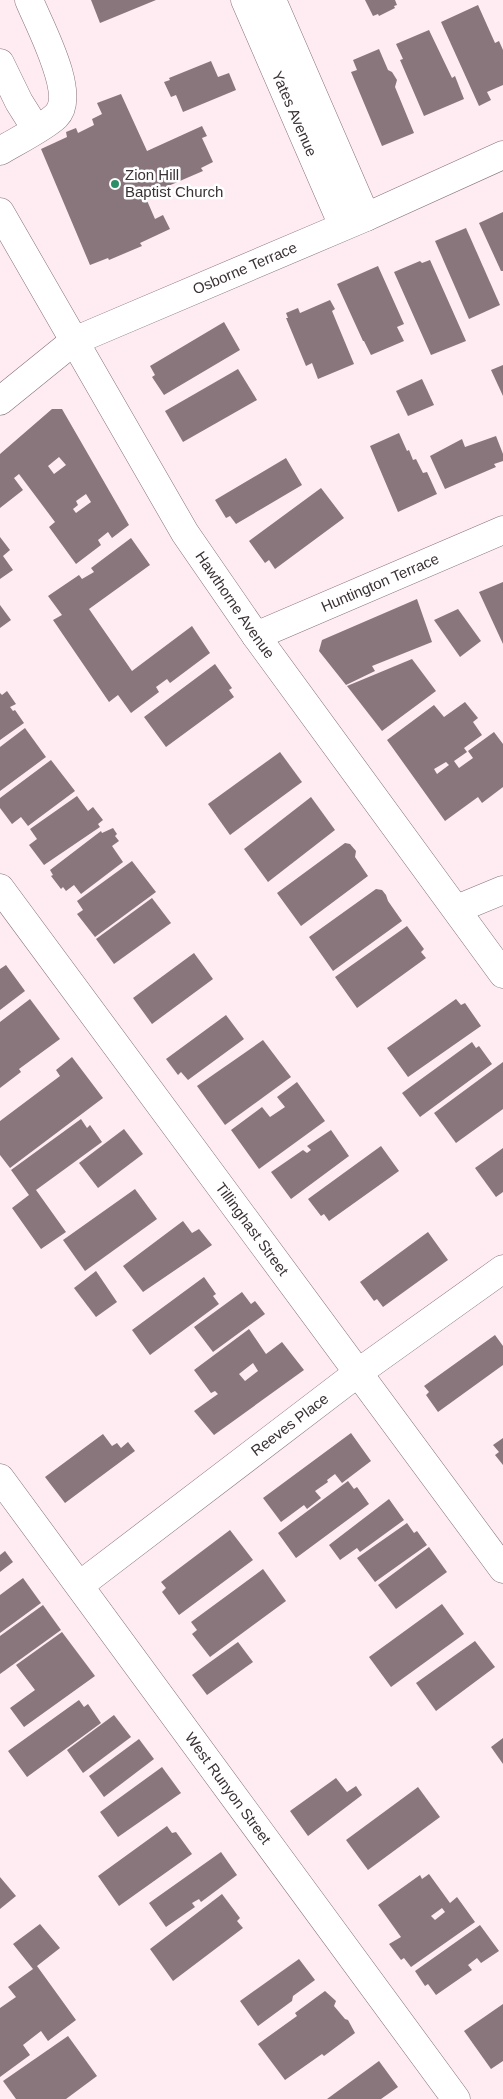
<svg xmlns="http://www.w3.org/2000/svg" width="503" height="2099" font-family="Arial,sans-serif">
<rect width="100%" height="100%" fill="#feecf2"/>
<g fill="#89767c" fill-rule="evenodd">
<path d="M91,0H156L100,23Z"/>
<path d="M365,0H395L397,5L394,6L395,8L379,16L378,14L373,16Z"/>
<path d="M478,5L495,43L499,41L503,50V85L487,92L491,100L479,106L441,22Z"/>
<path d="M429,30L452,78L455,76L464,99L424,116L400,60L403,59L396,44Z"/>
<path d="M379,49L388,70L392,72L397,80L395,87L414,133L382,146L351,72L357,70L353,60Z"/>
<path d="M211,61L218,77L229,73L236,90L183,112L176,95L171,97L164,82L170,80L169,78Z"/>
<path d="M121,94L147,151L202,126L207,136L202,138L213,162L201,168L203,171L145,196L155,219L163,215L170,229L140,243L142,246L109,260L108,258L90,265L41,149L67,137L66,132L76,128L78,133L94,125L92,119L102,114L97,103Z"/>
<path d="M503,212V271H501L479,223Z"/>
<path d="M466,228L500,305L469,319L435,241Z"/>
<path d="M430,260L466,341L431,355L394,272L420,261L422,263Z"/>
<path d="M378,266L404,324L397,327L404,341L371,355L364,341H363L337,284Z"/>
<path d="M330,300L335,309L332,311L354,364L318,379L312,363L306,366L286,318H288L286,313L298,308L300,313Z"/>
<path d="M224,322L240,350L164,395L152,377L155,375L150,366Z"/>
<path d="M503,365V396L491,370Z"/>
<path d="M238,369L257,400L183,442L165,411Z"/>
<path d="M422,379L434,405L408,416L396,391Z"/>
<path d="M52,409H62L129,525L112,538L108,532L98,540L101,545L76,564L49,527L55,522L19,474L14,478L23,490L0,508V454ZM59,457L66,465L54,474L48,466ZM86,494L91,502L76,513L73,509L78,505L76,501Z"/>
<path d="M399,433L407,451L409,450L413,460L416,459L423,473L427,472L437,494L398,512L370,446Z"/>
<path d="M496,436L503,454V461L494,464L496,467L445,489L430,456L462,439L465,447Z"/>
<path d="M286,458L302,485L236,524L230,516L226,518L215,500Z"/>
<path d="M321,488L344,518L275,569L269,560L265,563L249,541Z"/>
<path d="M0,537L10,550L3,556L13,570L0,579Z"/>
<path d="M131,538L150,565L89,609L132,671L192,626L210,653L170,683L167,679L156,687L159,692L131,713L118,695L109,702L53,620L62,615L48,596L79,575L82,579L94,572L91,568Z"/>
<path d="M503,582V644L479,592Z"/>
<path d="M417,599L432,642L372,666L375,671L346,685L319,651L322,640Z"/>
<path d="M0,605L11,620L0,628Z"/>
<path d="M458,609L481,641L460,657L434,620Z"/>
<path d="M412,659L436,691L382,731L347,686Z"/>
<path d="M215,664L232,688L229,690L234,697L166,747L144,717Z"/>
<path d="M7,691L16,704L10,707L13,711L15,710L24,723L0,740V693L2,695Z"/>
<path d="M465,702L478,718L473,722L482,735L464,748L467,752L454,761L459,768L473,758L468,751L494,732L503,744V787L482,803L478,797L445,821L387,740L434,705L444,717ZM446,762L449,765L437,774L434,769Z"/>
<path d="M25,728L46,757L0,791V747Z"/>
<path d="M280,752L302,782L230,835L208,804Z"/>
<path d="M51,760L75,791L28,826L21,817L12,824L0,808V798Z"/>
<path d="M77,796L88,811L93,807L103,820L98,824L100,827L44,865L29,845L37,839L30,829Z"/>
<path d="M311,797L335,830L268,882L244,849Z"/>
<path d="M113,828L117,834L115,836L119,841L112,846L123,862L81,894L74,885L66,891L63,887L61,889L51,876L53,875L50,870L101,831L102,833Z"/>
<path d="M345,843L350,844L356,851L355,857L368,876L301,926L277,893Z"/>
<path d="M132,861L156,892L95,937L77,914L83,910L77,901Z"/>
<path d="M376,889L382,890L386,895L388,901L402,921L333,971L309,937Z"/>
<path d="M152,898L171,923L114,964L96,939Z"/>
<path d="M407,926L424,949L421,952L426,958L357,1008L335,977Z"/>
<path d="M194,953L213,979L152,1024L133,998Z"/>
<path d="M6,965L25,991L0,1010V969Z"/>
<path d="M30,999L60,1039L19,1069L21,1072L0,1088V1022Z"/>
<path d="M456,999L461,1005L465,1003L481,1026L408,1077L387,1048Z"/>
<path d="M226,1015L244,1039L188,1080L181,1072L178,1075L166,1059Z"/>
<path d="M263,1040L291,1077L225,1125L197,1086Z"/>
<path d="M472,1042L476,1048L479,1046L492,1064L420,1117L402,1093Z"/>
<path d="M72,1057L103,1098L10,1168L0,1155V1121L60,1076L56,1070Z"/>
<path d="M503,1062V1109L456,1143L434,1113Z"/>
<path d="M297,1082L325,1121L259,1169L231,1130L262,1107L270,1117L285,1107L277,1097Z"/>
<path d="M81,1119L87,1128L90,1125L102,1142L36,1190L66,1232L41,1249L12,1208L29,1195L11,1170Z"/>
<path d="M124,1129L143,1154L98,1188L79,1163Z"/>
<path d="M331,1130L349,1156L291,1199L271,1172L303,1150L307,1153L311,1150L307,1146Z"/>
<path d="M381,1146L399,1171L329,1221L324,1214L321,1216L308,1199Z"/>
<path d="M503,1148V1192L496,1197L475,1168Z"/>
<path d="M135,1189L157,1219L85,1271L63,1240Z"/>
<path d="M183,1221L192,1233L199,1229L212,1245L143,1292L123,1266Z"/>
<path d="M428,1232L448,1260L383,1307L377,1299L374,1301L360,1282Z"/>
<path d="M96,1271L117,1302L96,1317L74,1288Z"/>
<path d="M204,1277L216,1294L213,1296L219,1304L150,1355L132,1330Z"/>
<path d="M242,1292L251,1304L255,1301L265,1314L213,1352L194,1327Z"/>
<path d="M249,1329L266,1354L282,1342L304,1370L214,1435L194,1411L218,1394L215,1391L211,1393L194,1370ZM253,1363L258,1371L245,1381L239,1374Z"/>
<path d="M495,1335L503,1346V1365L438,1412L426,1395L429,1392L424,1386Z"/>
<path d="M351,1433L371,1461L342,1483L335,1474L327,1480L328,1482L315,1491L321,1498L307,1509L304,1505L281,1522L263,1498Z"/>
<path d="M103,1434L112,1446L117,1443L121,1448L128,1442L135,1451L65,1503L45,1477Z"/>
<path d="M503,1438V1465L495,1455L499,1452L493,1445Z"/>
<path d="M348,1481L354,1489L357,1487L369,1504L296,1558L278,1533Z"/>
<path d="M389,1499L404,1520L360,1552L357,1548L340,1560L329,1545Z"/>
<path d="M407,1523L414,1533L417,1531L427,1545L375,1582L357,1558Z"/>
<path d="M230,1530L253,1560L179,1615L162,1592L166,1588L161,1582Z"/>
<path d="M429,1547L447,1572L396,1609L378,1585Z"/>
<path d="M5,1551L13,1562L0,1572V1555Z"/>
<path d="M263,1569L286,1601L210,1657L192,1634L197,1630L191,1622Z"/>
<path d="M23,1578L41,1603L0,1633V1595Z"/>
<path d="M442,1604L464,1634L391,1687L369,1657Z"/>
<path d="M43,1605L61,1630L0,1674V1636Z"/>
<path d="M62,1632L95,1676L24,1727L10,1708L35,1690L16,1665Z"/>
<path d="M475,1641L495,1667L436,1711L416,1683Z"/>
<path d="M238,1642L253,1662L207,1695L192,1675Z"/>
<path d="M79,1700L84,1707L88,1704L101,1723L27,1777L8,1751Z"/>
<path d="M114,1715L131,1737L83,1773L67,1750Z"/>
<path d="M503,1738V1764L491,1747Z"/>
<path d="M139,1739L154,1759L104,1797L89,1776Z"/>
<path d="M162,1767L181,1793L118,1837L100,1812Z"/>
<path d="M336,1778L347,1792L356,1786L362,1795L308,1836L290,1811Z"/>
<path d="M418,1787L440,1817L368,1870L346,1840Z"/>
<path d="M167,1826L172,1833L176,1832L192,1854L119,1906L98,1876Z"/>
<path d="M221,1852L237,1875L201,1902L199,1899L192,1903L195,1907L166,1927L149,1903Z"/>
<path d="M429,1874L450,1903L457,1897L475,1922L411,1967L404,1958L401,1960L389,1944L401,1937L378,1905L420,1875L422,1879ZM442,1908L445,1912L435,1920L431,1916Z"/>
<path d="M0,1877L16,1896L0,1909Z"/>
<path d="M222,1894L240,1918L237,1921L243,1928L173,1981L150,1949Z"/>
<path d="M40,1924L60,1948L37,1966L76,2020L48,2041L41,2031L23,2045L30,2055L0,2077V2008L16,1997L8,1987L33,1969L13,1944Z"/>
<path d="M480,1925L499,1951L481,1963L477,1958L468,1965L472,1970L436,1995L428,1984L425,1986L415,1971Z"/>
<path d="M299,1959L315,1980L293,1996L292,2001L258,2026L240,2001Z"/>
<path d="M325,1991L336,2001L334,2006L345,2019L348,2020L355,2033L324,2056L322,2054L285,2080L258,2044L297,2016L295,2013Z"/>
<path d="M503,2004V2061L491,2069L464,2031Z"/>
<path d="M68,2036L97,2076L66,2099H16L3,2081Z"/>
<path d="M379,2061L398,2087L381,2099H327Z"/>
</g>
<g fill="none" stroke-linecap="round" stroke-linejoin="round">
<g stroke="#857178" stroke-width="29">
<g id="minor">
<path id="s1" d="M245,0L343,226"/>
<path d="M272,0L366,217"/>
<path d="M0,63L19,102L36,129"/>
<path d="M0,151C15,142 45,127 56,116C78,95 38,23 29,0"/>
<path id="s2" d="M0,212L185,533L256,636L503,974"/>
<path id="s3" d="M0,401L74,341L366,217L503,155"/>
<path id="s4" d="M256,636L503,530"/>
<path id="s5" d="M0,888L503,1569"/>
<path d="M457,909L503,890"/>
<path id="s6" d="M0,1478L456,2099"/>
<path id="s7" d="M80,1585L359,1372L503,1269"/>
</g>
</g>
<use href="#minor" stroke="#fff" stroke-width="28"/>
</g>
<circle fill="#2c8e68" stroke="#fff" stroke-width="2" cx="115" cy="184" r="5"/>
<g text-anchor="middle" stroke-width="5" stroke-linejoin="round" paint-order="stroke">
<g font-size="15" fill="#3a3134" stroke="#fff">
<text dy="5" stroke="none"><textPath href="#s1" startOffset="124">Yates Avenue</textPath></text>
<text dy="5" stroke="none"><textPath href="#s3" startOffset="281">Osborne Terrace</textPath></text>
<text dy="5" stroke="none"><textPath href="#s4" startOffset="135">Huntington Terrace</textPath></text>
<text dy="5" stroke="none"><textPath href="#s2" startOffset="458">Hawthorne Avenue</textPath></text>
<text dy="5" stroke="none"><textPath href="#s5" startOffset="424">Tillinghast Street</textPath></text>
<text dy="5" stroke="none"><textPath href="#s7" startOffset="264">Reeves Place</textPath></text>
<text dy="5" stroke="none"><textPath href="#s6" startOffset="385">West Runyon Street</textPath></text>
</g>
<g font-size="15" fill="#3a3134" stroke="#fff" text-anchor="start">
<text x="125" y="180">Zion Hill<tspan x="125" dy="17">Baptist Church</tspan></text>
</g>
</g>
</svg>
